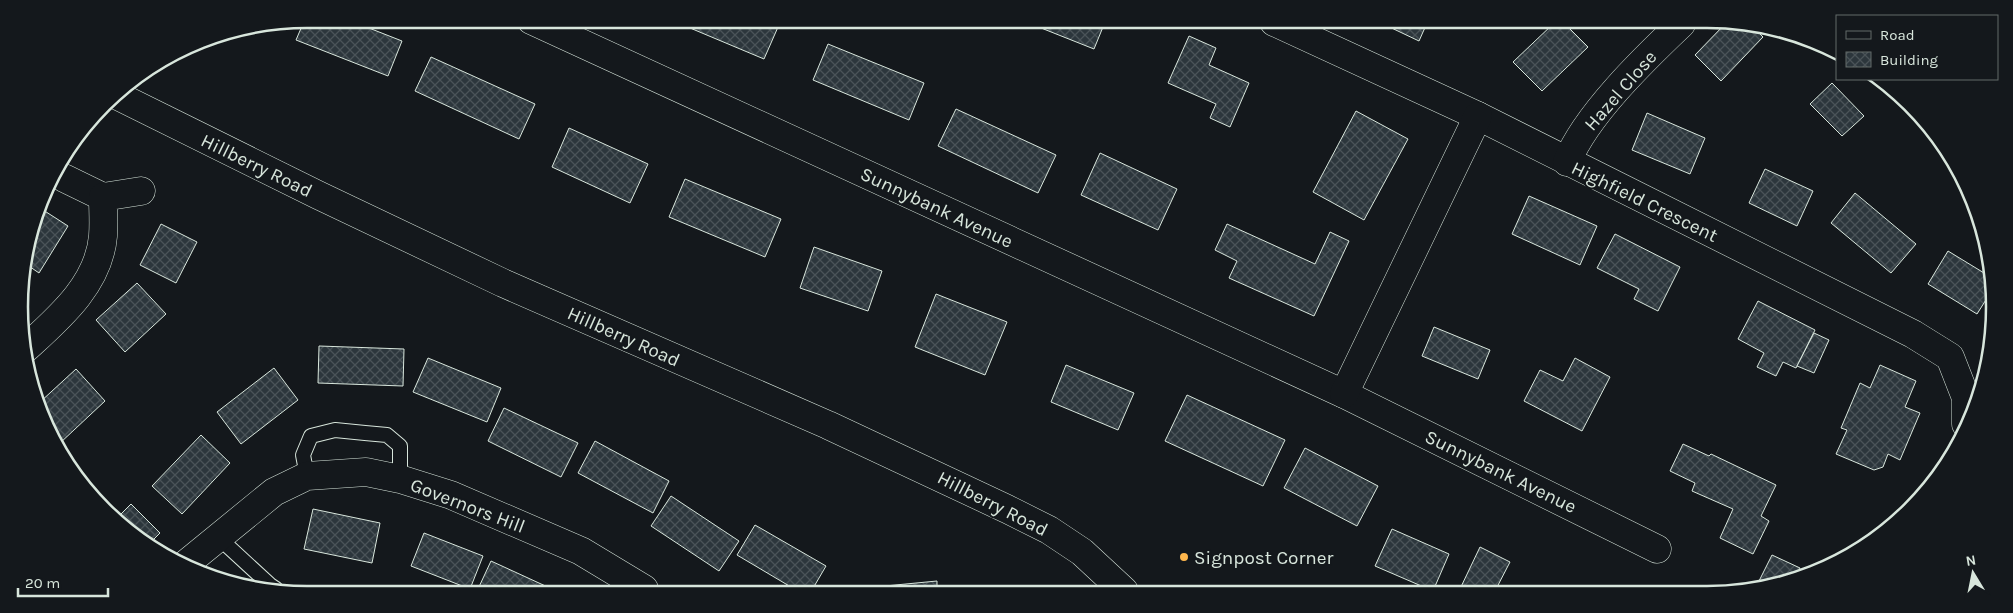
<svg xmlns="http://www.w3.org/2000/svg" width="2013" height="613" font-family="Karla,sans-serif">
<defs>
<pattern id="building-cross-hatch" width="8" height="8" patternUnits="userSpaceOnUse" patternTransform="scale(1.25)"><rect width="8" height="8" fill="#2c363c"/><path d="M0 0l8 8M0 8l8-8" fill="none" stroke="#4a5358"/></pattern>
</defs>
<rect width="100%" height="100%" fill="#14181c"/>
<g fill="url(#building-cross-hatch)" stroke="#d8e6dc">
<path d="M305,19H346L402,41L388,76L296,40Z"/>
<path d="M671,20H762L778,27L764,59Z"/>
<path d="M1026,22H1105L1094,49Z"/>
<path d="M1381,23H1427L1419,41Z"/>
<path d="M1553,24H1565L1588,47L1542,91L1513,62Z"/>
<path d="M1725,24H1750L1763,37L1721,81L1695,55Z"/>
<path d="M1189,36L1216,48L1209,65L1249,83L1230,127L1210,118L1216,104L1168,83Z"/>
<path d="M828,44L924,83L909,120L813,80Z"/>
<path d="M431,57L535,104L519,139L415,91Z"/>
<path d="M1832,83L1864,116L1842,136L1810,104Z"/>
<path d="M956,109L1056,155L1038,193L938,146Z"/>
<path d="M1356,111L1408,139L1364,220L1313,192Z"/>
<path d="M1647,113L1705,138L1690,174L1632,150Z"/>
<path d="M569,128L648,164L630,203L552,167Z"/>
<path d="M1100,153L1177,189L1158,230L1081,195Z"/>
<path d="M1765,169L1813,191L1797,226L1749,203Z"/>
<path d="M685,179L781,219L765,257L669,217Z"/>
<path d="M1855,193L1916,244L1891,273L1831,223Z"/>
<path d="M1529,196L1597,226L1580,265L1512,234Z"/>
<path d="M40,208L68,226L39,273L23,262Z"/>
<path d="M161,224L197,242L176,283L140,265Z"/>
<path d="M1227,224L1315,264L1330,232L1349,241L1314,316L1229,278L1237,261L1215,250Z"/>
<path d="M1615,234L1680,267L1658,311L1634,299L1639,289L1597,268Z"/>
<path d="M814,247L882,271L868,311L800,288Z"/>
<path d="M1948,251L1989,276V295L1977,314L1928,284Z"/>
<path d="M137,283L166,314L125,352L96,320Z"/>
<path d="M936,294L1007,322L985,375L915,347Z"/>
<path d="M1758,301L1815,330L1796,368L1783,362L1776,376L1757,367L1764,353L1738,339Z"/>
<path d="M1434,327L1490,350L1478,379L1422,356Z"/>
<path d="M1814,333L1829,340L1814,373L1797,366Z"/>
<path d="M319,346L404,349L403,386L318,383Z"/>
<path d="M428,358L501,388L487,422L413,392Z"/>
<path d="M1575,358L1610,377L1582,431L1524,401L1540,370L1563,381Z"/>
<path d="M1066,365L1134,393L1118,430L1051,402Z"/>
<path d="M1880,365L1916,381L1905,407L1920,413L1900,460L1888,454L1883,467L1874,470L1836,454L1847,430L1841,428L1860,383L1870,388Z"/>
<path d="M274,368L298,400L241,444L217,412Z"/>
<path d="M76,369L105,401L59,444L39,403Z"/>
<path d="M1187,395L1285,440L1263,486L1165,441Z"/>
<path d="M504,408L578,443L561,477L488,441Z"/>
<path d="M201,435L230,463L182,514L152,486Z"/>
<path d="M595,441L669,481L653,513L578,473Z"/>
<path d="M1683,444L1709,456L1711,454L1776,485L1761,516L1769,521L1753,554L1720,538L1733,509L1692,491L1695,483L1670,471Z"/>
<path d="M1305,448L1378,486L1357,526L1284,488Z"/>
<path d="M671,496L739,541L719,571L651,526Z"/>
<path d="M131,504L160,533L147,546L117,518Z"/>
<path d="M313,509L380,523L372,563L304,549Z"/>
<path d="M755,525L826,566L812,590H796L737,555Z"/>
<path d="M1392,529L1449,554L1433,591L1375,566Z"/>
<path d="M424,533L483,556L470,589L411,566Z"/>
<path d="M1480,547L1510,562L1495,591H1459Z"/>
<path d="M1772,555L1800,568L1797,576L1767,585L1759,581Z"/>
<path d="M491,561L552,589H478Z"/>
<path d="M937,581V590H885V586Z"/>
</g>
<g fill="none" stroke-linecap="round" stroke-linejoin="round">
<g stroke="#d8e6dc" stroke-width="16">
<g id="lane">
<path d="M307,476L303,455L311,436L335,430L365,433L387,435L400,446V479"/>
<path d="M218,537L270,585L276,589"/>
</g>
</g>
<g stroke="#d8e6dc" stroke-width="29">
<g id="street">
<path d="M531,20L1344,394L1657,549"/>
<path d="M1274,22L1478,116L1913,334L1950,357L1966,398V424"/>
<path d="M1567,162C1586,115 1644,59 1681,24"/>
<path d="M64,178L103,197"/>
<path d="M26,348C59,318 99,284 103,236C104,223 103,210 103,197L141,191"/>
<path d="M1344,394L1478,116"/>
<path d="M187,563L274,492L307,476L366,472L400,479L451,495L581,551L644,589"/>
</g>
</g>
<g stroke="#d8e6dc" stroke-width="29">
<path id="highway" d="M114,94L318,195L503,283L828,425L1007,509L1049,530L1082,552L1124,591"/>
</g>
<use href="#lane" stroke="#14181c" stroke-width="14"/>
<use href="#street" stroke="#14181c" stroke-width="28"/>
<use href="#highway" stroke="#14181c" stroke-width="28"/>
</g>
<circle fill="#ffb74d" stroke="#14181c" stroke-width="2" cx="1184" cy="557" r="5"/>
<g text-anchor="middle" stroke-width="4" stroke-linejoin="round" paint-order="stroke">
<g font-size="19" fill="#d8e6dc" stroke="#14181c">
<text transform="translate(1620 90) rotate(-49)" y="7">Hazel Close</text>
<text transform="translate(257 165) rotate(26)" y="7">Hillberry Road</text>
<text transform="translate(1645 201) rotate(26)" y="7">Highfield Crescent</text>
<text transform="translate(937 207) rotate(25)" y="7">Sunnybank Avenue</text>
<text transform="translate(624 336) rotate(24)" y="7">Hillberry Road</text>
<text transform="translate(1501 471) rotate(26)" y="7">Sunnybank Avenue</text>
<text transform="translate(993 503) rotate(27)" y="7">Hillberry Road</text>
<text transform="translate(468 505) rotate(21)" y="7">Governors Hill</text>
</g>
<g font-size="19" fill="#d8e6dc" stroke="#14181c" text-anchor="start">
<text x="1194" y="564">Signpost Corner</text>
</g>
</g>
<path d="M0 0H2013V613H0ZM307 28H1707A279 279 0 0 1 1986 307V307A279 279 0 0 1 1707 586H307A279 279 0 0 1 28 307V307A279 279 0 0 1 307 28Z" fill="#14181c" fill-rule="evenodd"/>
<path fill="none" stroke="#d8e6dc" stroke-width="2.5" d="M307 28H1707A279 279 0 0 1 1986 307V307A279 279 0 0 1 1707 586H307A279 279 0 0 1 28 307V307A279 279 0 0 1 307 28Z"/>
<rect x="1836" y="15" width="162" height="65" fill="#14181c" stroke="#626a69"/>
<rect x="1846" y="31" width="25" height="8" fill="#14181c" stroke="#626a69"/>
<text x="1880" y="40" font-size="15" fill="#d8e6dc">Road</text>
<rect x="1846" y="52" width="25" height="15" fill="url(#building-cross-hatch)" stroke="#626a69"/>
<text x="1880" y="65" font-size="15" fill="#d8e6dc">Building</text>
<g transform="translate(1973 573) rotate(350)" stroke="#14181c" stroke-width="4" paint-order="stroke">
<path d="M0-4L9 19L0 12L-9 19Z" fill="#d8e6dc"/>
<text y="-8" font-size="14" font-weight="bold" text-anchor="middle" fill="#d8e6dc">N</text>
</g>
<path d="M18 588v8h90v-8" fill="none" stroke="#d8e6dc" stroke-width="2.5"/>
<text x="25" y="588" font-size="15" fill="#d8e6dc" stroke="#14181c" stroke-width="4" paint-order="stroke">20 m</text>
</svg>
